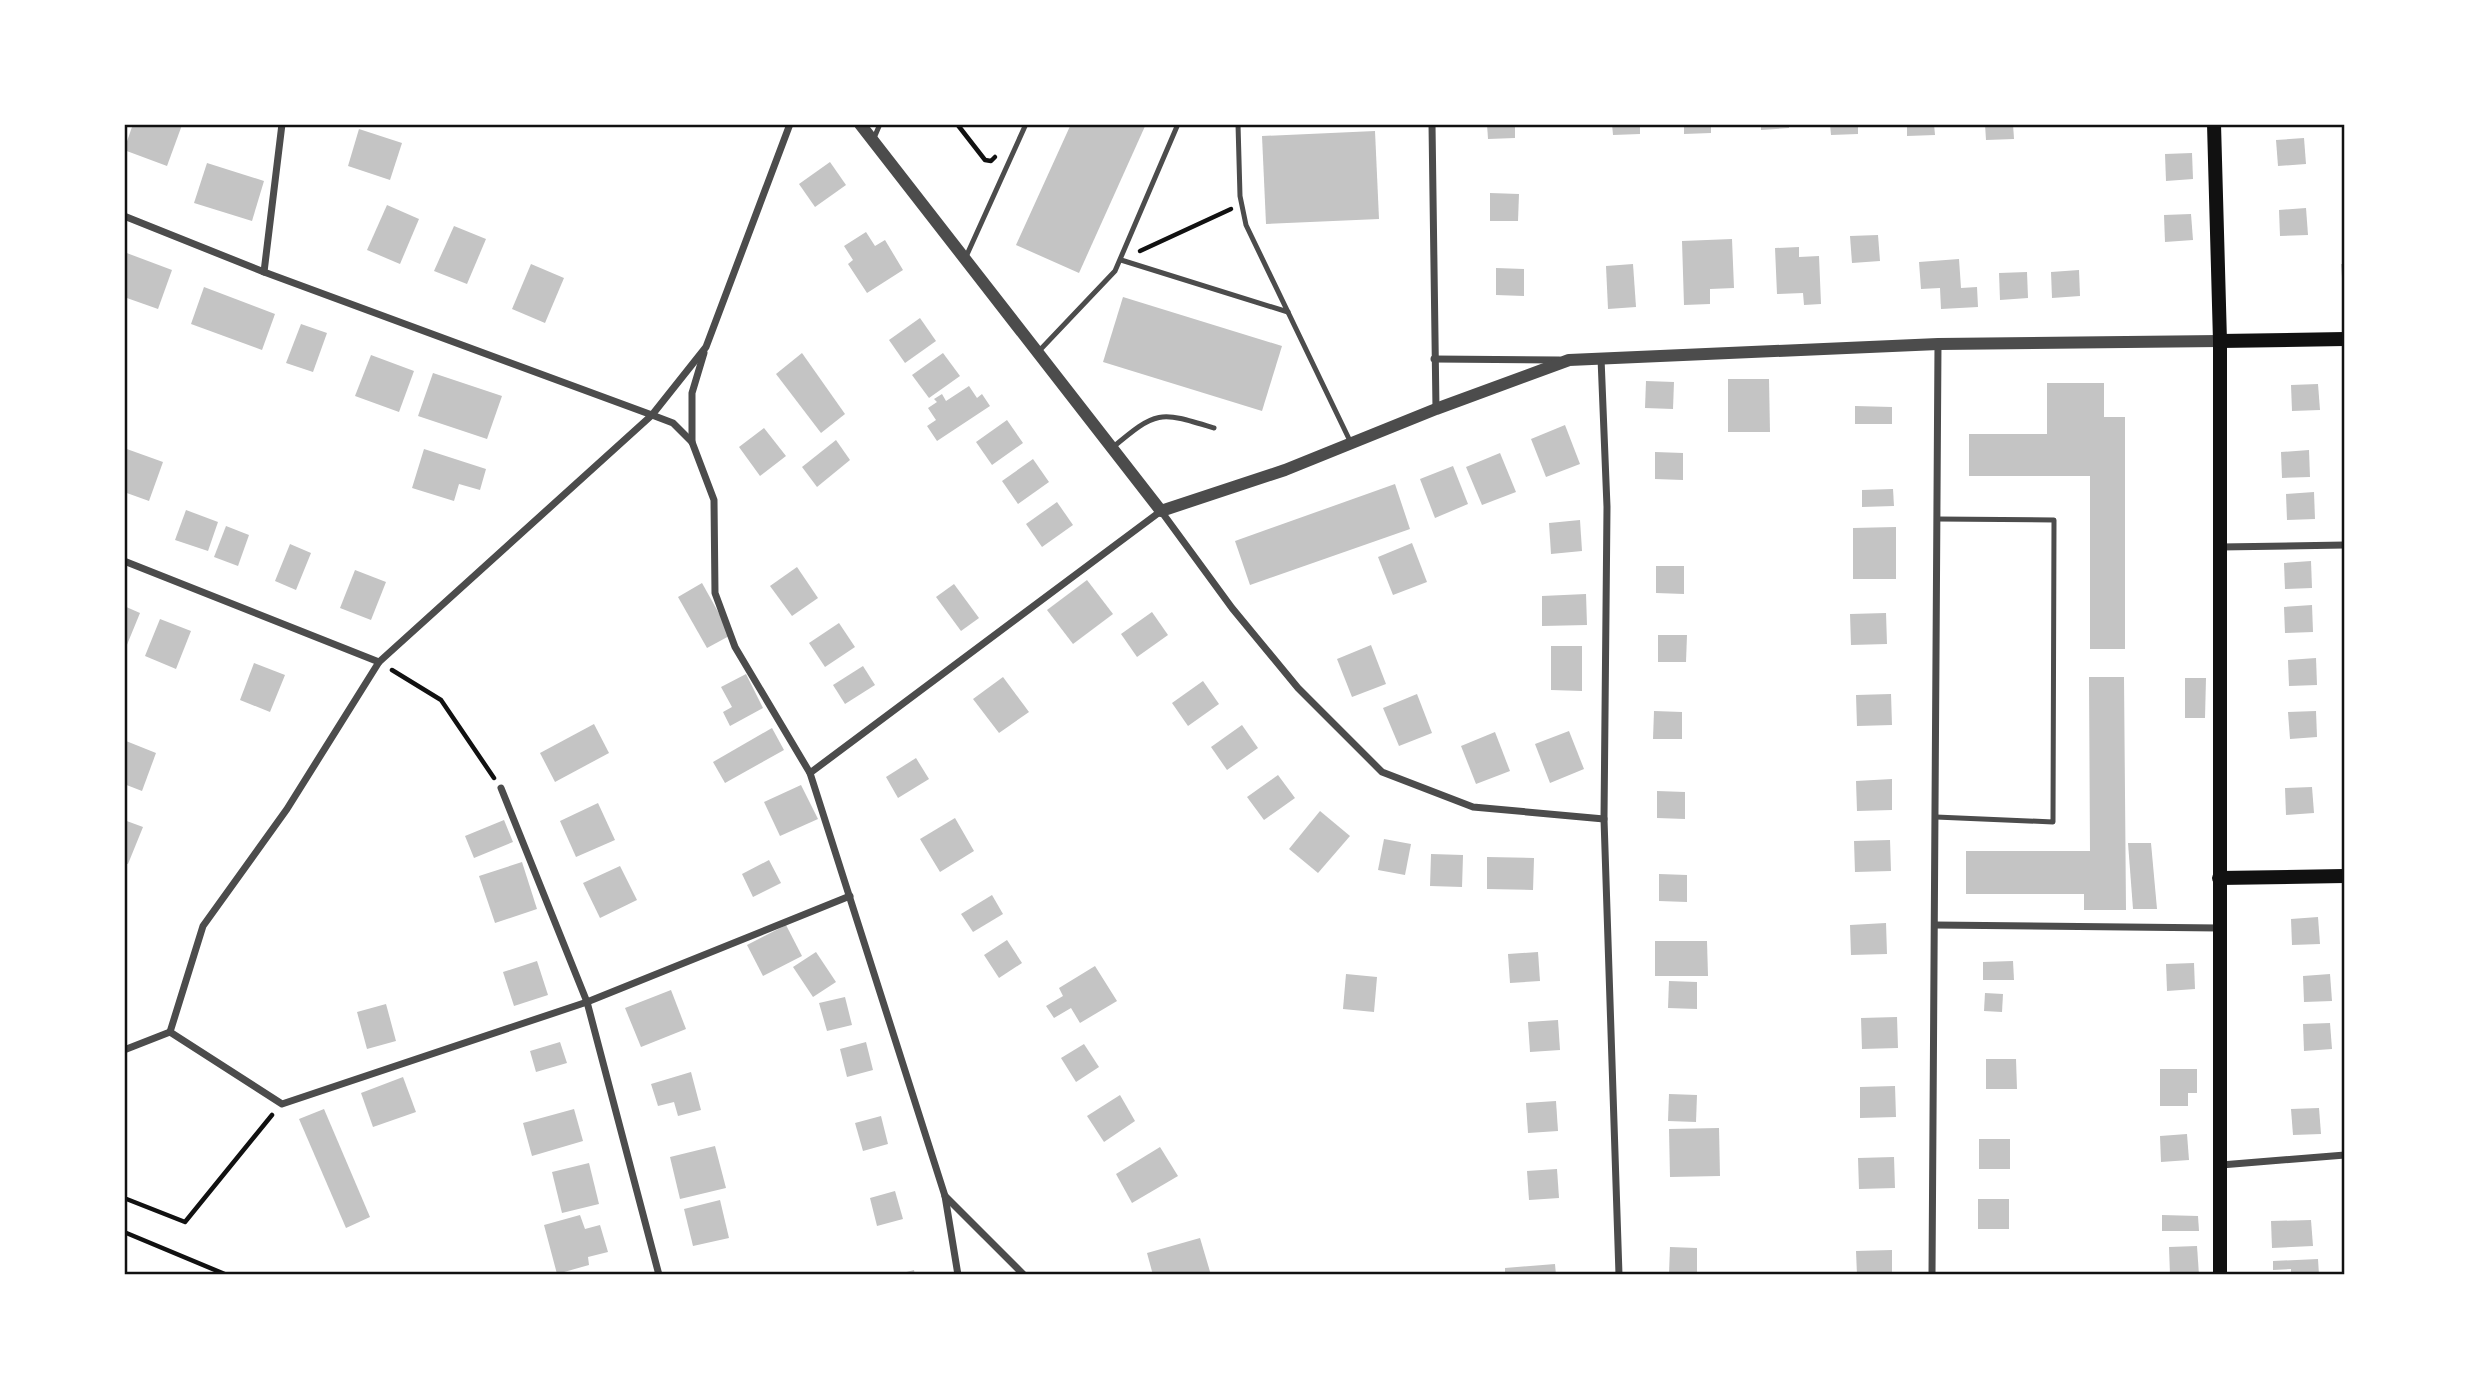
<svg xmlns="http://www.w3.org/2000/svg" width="2469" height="1399" font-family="'Alegreya Sans',sans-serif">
<rect width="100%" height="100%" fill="#fff"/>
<g fill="#c4c4c4">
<path d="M133,124L182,125L167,166L124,150Z"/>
<path d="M1071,124H1146L1079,273L1016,245Z"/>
<path d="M1487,124H1515V138L1488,139Z"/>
<path d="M1612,124H1640V134L1613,135Z"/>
<path d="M1684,124H1711V133L1684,134Z"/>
<path d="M1761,124H1789V128L1761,130Z"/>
<path d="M1830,124H1858V134L1831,135Z"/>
<path d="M1907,124H1934L1935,135L1907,136Z"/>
<path d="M1985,124H2013L2014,139L1986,140Z"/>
<path d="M359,129L402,143L390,180L348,166Z"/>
<path d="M1375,131L1379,219L1266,224L1262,136Z"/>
<path d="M2304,138L2306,164L2278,166L2276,140Z"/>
<path d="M2192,153L2193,179L2166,181L2165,154Z"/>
<path d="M830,162L846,185L815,207L799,184Z"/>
<path d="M207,163L264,181L252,221L194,203Z"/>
<path d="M1490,193L1519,194L1518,221H1490Z"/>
<path d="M387,205L419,219L400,264L367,250Z"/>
<path d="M2306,208L2308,235L2280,236L2279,210Z"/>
<path d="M2191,214L2193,240L2165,242L2164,215Z"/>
<path d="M454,226L486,239L467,284L434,271Z"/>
<path d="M866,232L875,246L885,240L903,270L867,293L848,264L853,260L844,246Z"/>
<path d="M1878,235L1880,261L1852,263L1850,236Z"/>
<path d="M1732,239L1734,288L1710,289V304L1684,305L1682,241Z"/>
<path d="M1799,247V257L1819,256L1821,304L1804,305L1803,293L1777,294L1775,248Z"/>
<path d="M124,252L172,270L158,309L124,297Z"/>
<path d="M1959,259L1961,288L1977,287L1978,307L1941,309L1940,288L1921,289L1919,262Z"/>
<path d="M531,264L564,278L545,323L512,309Z"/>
<path d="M1633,264L1636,307L1608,309L1606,266Z"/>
<path d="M2341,264H2345V292H2343Z"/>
<path d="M1496,268L1524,269V296L1496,295Z"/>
<path d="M2079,270L2080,296L2052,298L2051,272Z"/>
<path d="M2027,272L2028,298L2000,300L1999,273Z"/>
<path d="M204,287L275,314L262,350L191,324Z"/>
<path d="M1123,297L1282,346L1262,411L1103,362Z"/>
<path d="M920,318L936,341L905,363L889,340Z"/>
<path d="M301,324L327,333L313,372L286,363Z"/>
<path d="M802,353L845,414L821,433L776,374Z"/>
<path d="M943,353L960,376L929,398L912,375Z"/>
<path d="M371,355L414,371L399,412L355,396Z"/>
<path d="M433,373L502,396L487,439L418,416Z"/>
<path d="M1728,379H1769L1770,432H1728Z"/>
<path d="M1646,381L1674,382L1673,409L1645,408Z"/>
<path d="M2047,383H2104V417H2125V649H2090V476H1969V434H2047Z"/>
<path d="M2318,384L2320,410L2292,411L2291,385Z"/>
<path d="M969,386L977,398L982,394L990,406L937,441L927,426L936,420L928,408L937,402L934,399L942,394L946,401Z"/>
<path d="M1855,406L1892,407V424H1855Z"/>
<path d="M1007,420L1023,443L992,465L976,442Z"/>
<path d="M1565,425L1580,464L1546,477L1531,439Z"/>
<path d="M764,428L786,456L760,476L739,447Z"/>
<path d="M836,440L850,460L817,487L802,467Z"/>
<path d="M124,448L163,462L149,501L124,492Z"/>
<path d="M424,449L486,469L480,490L459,484L454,501L412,488Z"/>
<path d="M2309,450L2310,477L2282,478L2281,452Z"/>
<path d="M1655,452L1683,453V480L1655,479Z"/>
<path d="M1500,453L1516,492L1482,505L1466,467Z"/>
<path d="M1033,459L1049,482L1018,504L1002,481Z"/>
<path d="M1453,466L1468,504L1435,518L1420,479Z"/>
<path d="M1395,484L1410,529L1250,585L1235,541Z"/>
<path d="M1893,489L1894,506L1862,507V490Z"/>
<path d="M2314,492L2315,519L2287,520L2286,494Z"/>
<path d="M1057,502L1073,525L1042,547L1026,524Z"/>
<path d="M186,510L218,522L208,551L175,540Z"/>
<path d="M1580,520L1582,551L1551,554L1549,523Z"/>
<path d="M226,526L249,535L238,566L214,557Z"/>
<path d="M1896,527V579H1853V528Z"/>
<path d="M1412,543L1427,582L1393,595L1378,557Z"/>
<path d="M290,544L311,553L296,590L275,581Z"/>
<path d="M2311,561L2312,588L2285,589L2284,563Z"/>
<path d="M1656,566H1684V594L1656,593Z"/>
<path d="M797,567L818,598L792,616L770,586Z"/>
<path d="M355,570L386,582L371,620L340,608Z"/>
<path d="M1087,580L1113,614L1073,644L1047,610Z"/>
<path d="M702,583L731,635L707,648L678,597Z"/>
<path d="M954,584L979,618L961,631L936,597Z"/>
<path d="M1586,594L1587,625L1542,626V596Z"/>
<path d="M2312,605L2313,632L2285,633L2284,607Z"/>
<path d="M124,606L140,613L124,652Z"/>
<path d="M1152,612L1168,635L1137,657L1121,634Z"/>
<path d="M1886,613L1887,644L1851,645L1850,614Z"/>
<path d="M160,619L191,631L176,669L145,656Z"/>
<path d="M839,623L855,647L825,667L809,643Z"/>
<path d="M1658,635H1687L1686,662H1658Z"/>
<path d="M1371,645L1386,684L1352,697L1337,659Z"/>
<path d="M1551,646H1582V691L1551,690Z"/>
<path d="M2316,658L2317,685L2289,686L2288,660Z"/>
<path d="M254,663L285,675L270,712L240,700Z"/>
<path d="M863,666L875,685L845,704L833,685Z"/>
<path d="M746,674L763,708L730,726L723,712L732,707L721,687Z"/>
<path d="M1003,677L1029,712L999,733L973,699Z"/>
<path d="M2089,677H2124L2126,910H2084V894H1966V851H2090Z"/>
<path d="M2185,678H2206L2205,718H2185Z"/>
<path d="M1203,681L1219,704L1188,726L1172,703Z"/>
<path d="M1417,694L1432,733L1399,746L1383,708Z"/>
<path d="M1891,694L1892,725L1857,726L1856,695Z"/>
<path d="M1654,711L1682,712V739H1653Z"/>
<path d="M2316,711L2317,737L2290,739L2288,712Z"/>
<path d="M594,724L609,753L555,782L540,753Z"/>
<path d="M1242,725L1258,748L1227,770L1211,747Z"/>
<path d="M772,728L784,750L725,783L713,762Z"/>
<path d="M1569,731L1584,769L1550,783L1535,744Z"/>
<path d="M1495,732L1510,771L1476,784L1461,746Z"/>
<path d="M126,741L156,753L142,791L124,784Z"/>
<path d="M916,758L929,779L898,798L886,777Z"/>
<path d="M1278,775L1295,798L1264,820L1247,797Z"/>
<path d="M1892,779V810L1857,811L1856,781Z"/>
<path d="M801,785L818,819L780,836L764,802Z"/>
<path d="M2312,787L2314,813L2286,815L2285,788Z"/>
<path d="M1657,791L1685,792V819L1657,818Z"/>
<path d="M598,803L615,840L576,857L560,821Z"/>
<path d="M1320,811L1350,836L1318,873L1289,849Z"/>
<path d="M955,818L974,851L940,872L920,839Z"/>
<path d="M124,820L143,827L128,864L124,863Z"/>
<path d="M504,820L513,842L474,858L465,836Z"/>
<path d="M1384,839L1411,844L1405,875L1378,870Z"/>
<path d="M1890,840L1891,871L1855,872L1854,841Z"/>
<path d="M2128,843H2151L2157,909H2133Z"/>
<path d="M1431,854L1463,855L1462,887L1430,886Z"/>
<path d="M1487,857L1534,858L1533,890L1487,889Z"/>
<path d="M769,860L781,883L753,897L742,874Z"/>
<path d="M522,862L537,909L495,923L479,876Z"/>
<path d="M620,866L637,900L600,918L583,883Z"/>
<path d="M1659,874L1687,875V902L1659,901Z"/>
<path d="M992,895L1003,914L973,932L961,914Z"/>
<path d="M2318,917L2320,944L2292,945L2291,919Z"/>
<path d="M1886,923L1887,954L1851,955L1850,925Z"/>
<path d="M786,925L802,956L763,976L747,945Z"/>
<path d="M1007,940L1022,963L999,978L984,955Z"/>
<path d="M1655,941H1707L1708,976H1655Z"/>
<path d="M816,952L836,982L813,997L793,967Z"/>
<path d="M1538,952L1540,981L1510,983L1508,954Z"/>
<path d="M537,961L548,995L514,1006L503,972Z"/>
<path d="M2013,961L2014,980H1983V962Z"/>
<path d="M2194,963L2195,989L2167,991L2166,964Z"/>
<path d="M1095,966L1117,1001L1080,1023L1071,1008L1054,1018L1046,1006L1063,996L1059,988Z"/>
<path d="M1346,974L1377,977L1374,1012L1343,1009Z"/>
<path d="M2330,974L2332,1001L2304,1002L2303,976Z"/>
<path d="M1669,981L1697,982V1009L1668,1008Z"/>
<path d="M671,990L686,1029L641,1047L625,1008Z"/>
<path d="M1985,993L2003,994L2002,1012L1984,1011Z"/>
<path d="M845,997L852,1025L827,1031L819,1003Z"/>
<path d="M386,1004L396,1041L367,1049L357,1012Z"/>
<path d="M1897,1017L1898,1048L1862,1049L1861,1018Z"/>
<path d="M1558,1020L1560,1050L1530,1052L1528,1022Z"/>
<path d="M2330,1023L2332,1049L2304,1051L2303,1024Z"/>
<path d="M560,1042L567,1063L536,1072L530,1051Z"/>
<path d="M866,1042L873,1070L847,1077L840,1049Z"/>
<path d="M1084,1044L1099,1067L1076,1082L1061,1058Z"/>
<path d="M1986,1059H2016L2017,1089H1986Z"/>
<path d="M2160,1069H2197V1093H2188V1106H2160Z"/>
<path d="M691,1072L701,1110L678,1116L674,1102L658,1106L651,1084Z"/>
<path d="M403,1077L416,1112L373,1127L361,1093Z"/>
<path d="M1895,1086L1896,1117L1860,1118V1087Z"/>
<path d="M1669,1094L1697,1095L1696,1122L1668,1121Z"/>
<path d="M1120,1095L1135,1121L1104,1142L1087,1116Z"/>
<path d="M1556,1101L1558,1131L1528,1133L1526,1103Z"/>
<path d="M2319,1108L2321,1134L2293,1135L2291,1109Z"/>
<path d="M324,1109L370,1217L346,1228L299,1119Z"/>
<path d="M574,1109L583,1141L532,1156L523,1123Z"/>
<path d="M881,1116L888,1144L863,1151L855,1123Z"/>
<path d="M1719,1128L1720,1176L1670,1177L1669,1129Z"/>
<path d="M2187,1134L2189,1160L2161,1162L2160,1136Z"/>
<rect x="1979" y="1139" width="31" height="30"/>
<path d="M715,1146L726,1188L680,1199L670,1157Z"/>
<path d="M1160,1147L1178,1176L1132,1203L1116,1174Z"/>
<path d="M1894,1157L1895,1188L1859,1189L1858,1158Z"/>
<path d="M589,1163L599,1204L562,1213L552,1172Z"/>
<path d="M1557,1169L1559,1198L1529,1200L1527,1171Z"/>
<path d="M895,1191L903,1219L877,1226L870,1198Z"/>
<rect x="1978" y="1199" width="31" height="30"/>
<path d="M720,1200L729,1238L693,1246L684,1209Z"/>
<path d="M580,1215L585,1229L600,1225L608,1252L588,1257L589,1265L557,1274L544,1225Z"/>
<path d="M2162,1215L2198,1216L2199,1231H2162Z"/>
<path d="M2311,1220L2313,1246L2272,1248L2271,1221Z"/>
<path d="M1200,1238L1211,1275H1153L1147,1253Z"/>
<path d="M2197,1246L2199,1275H2170L2169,1247Z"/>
<path d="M1670,1247L1697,1248V1275L1669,1274Z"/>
<path d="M1892,1250V1275H1857L1856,1251Z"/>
<path d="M2318,1259L2319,1275H2291V1269L2273,1270V1261Z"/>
<path d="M1555,1264L1556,1275H1505V1268Z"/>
<path d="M914,1270L915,1275H899V1274Z"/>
</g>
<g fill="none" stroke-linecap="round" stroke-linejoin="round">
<g stroke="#111" stroke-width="4.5">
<path d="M957,124L985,160L991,161L995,157"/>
<path d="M1140,251L1231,209"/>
<path d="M392,670L441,700L494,778"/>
<path d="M124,1198L185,1222L272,1115"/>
<path d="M124,1232L227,1275"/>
</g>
<g stroke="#4c4c4c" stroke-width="5">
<path d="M1238,124L1240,196L1246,225L1351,443"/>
<path d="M874,138L880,124"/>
<path d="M965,259L1026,124"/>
<path d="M1121,260L1288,312"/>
<path d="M1039,351L1115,271L1178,124"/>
<path d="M1112,448C1157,410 1159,411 1214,428"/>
<path d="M1936,817L2053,822L2054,520L1937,519"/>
</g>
<g stroke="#4c4c4c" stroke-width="7">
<path d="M1432,124L1436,409"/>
<path d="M124,216L264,272L652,415L673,423L692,442L714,500L715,593L735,647L810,773L945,1196L958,1275"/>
<path d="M264,272L282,124"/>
<path d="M1601,358L1607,507L1604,819L1619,1275"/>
<path d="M1434,359L1559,360"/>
<path d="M692,442V393L704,353"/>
<path d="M2220,547L2345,545"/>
<path d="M124,561L379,662"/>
<path d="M810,773L1161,511L1232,608L1298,688L1382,772L1473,807L1604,819"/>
<path d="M501,788L587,1002L659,1275"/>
<path d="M1935,925L2219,928"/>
<path d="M170,1032L203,926L287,809L379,662L652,415L706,347L790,124"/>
<path d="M170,1032L282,1104L587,1002L850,896"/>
<path d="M124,1050L170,1032"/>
<path d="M2221,1165L2345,1155"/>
<path d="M945,1196L1024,1275"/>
<path d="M1932,1275L1938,344"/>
</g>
<path stroke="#4c4c4c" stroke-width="12" d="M860,124L1161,511L1285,470L1436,409L1569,360L1938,344L2220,341"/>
<g stroke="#111" stroke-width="14">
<path d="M2214,124L2220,341V1275"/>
<path d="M2220,341L2345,339"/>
<path d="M2219,878L2345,876"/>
</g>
</g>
<rect width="2469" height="1399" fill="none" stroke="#ffffff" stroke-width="252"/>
<rect x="126" y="126" width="2217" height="1147" fill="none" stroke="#111" stroke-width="2.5"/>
</svg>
